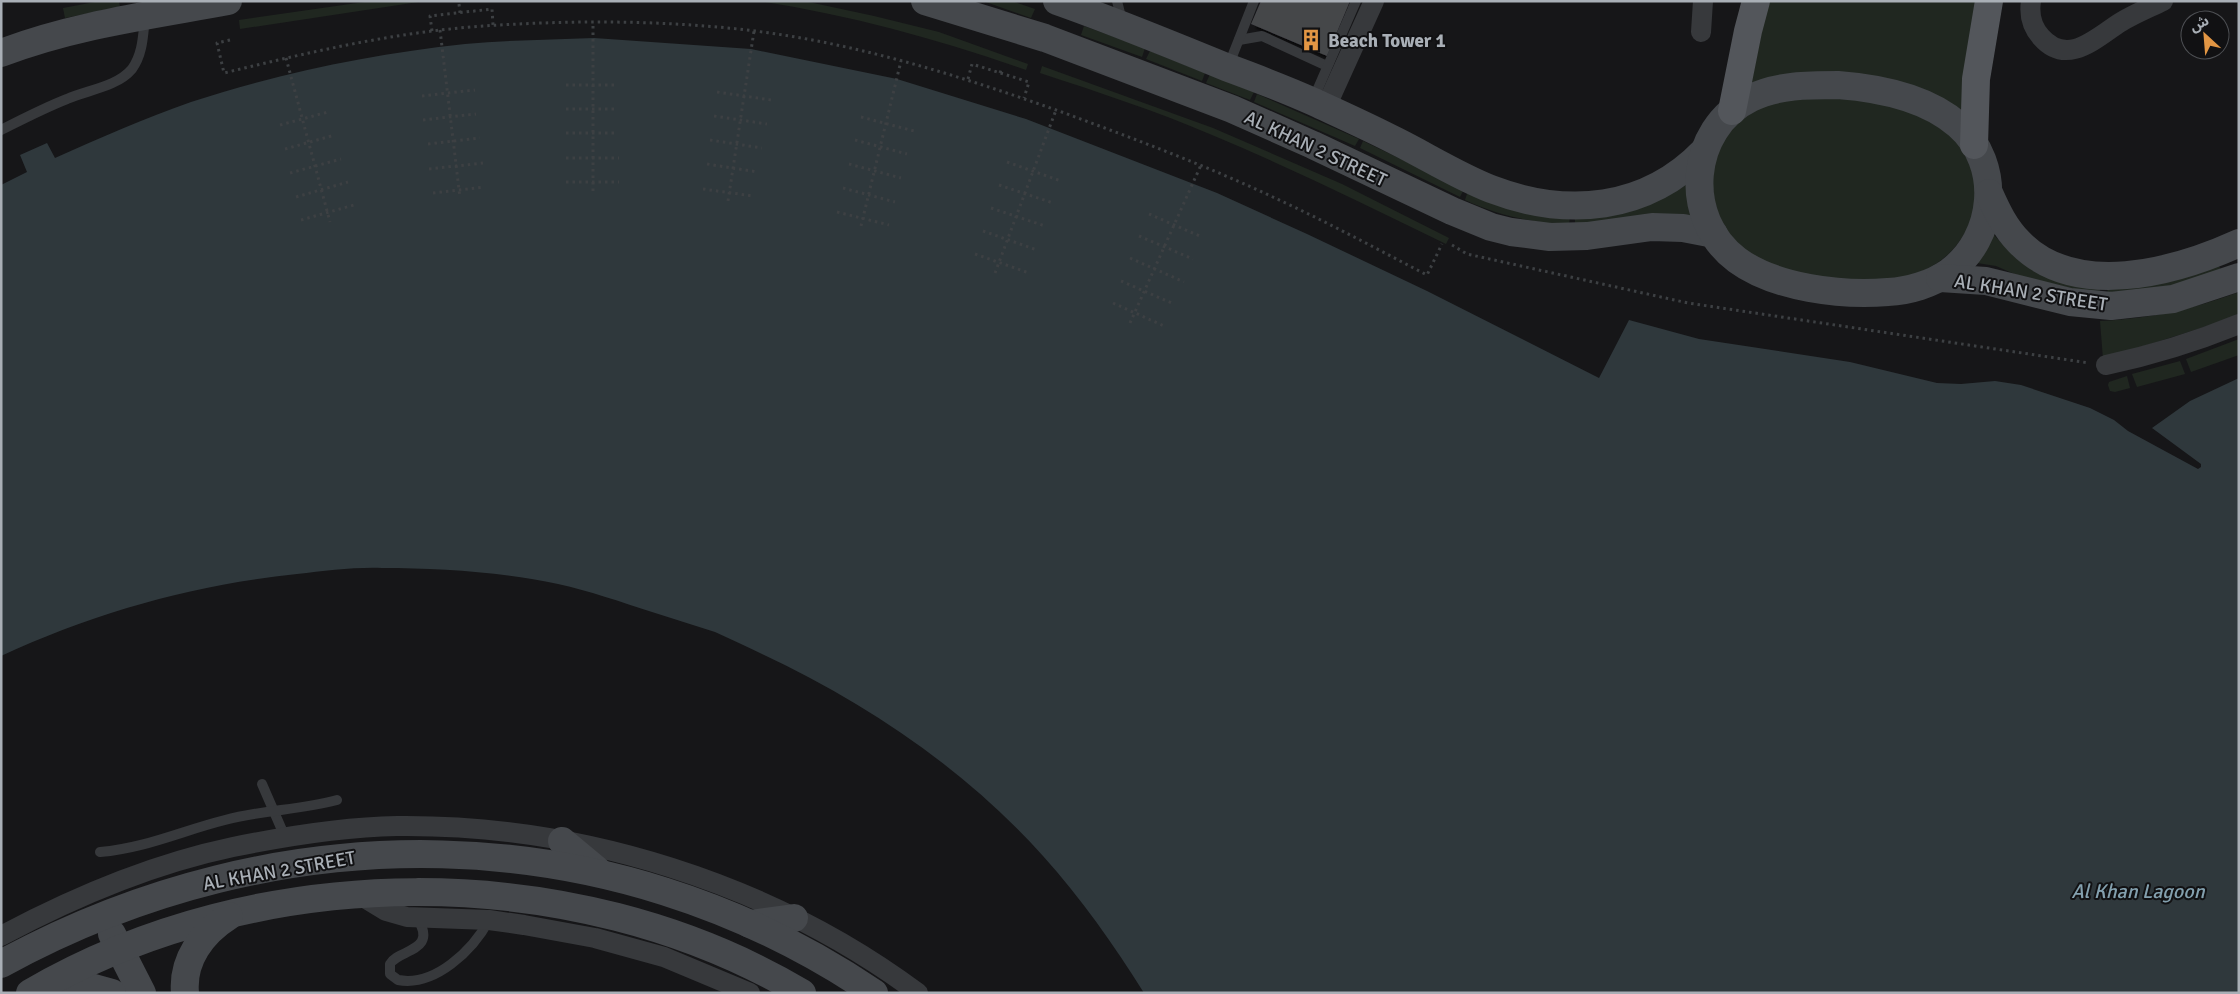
<svg xmlns="http://www.w3.org/2000/svg" width="2240" height="994" font-family="Signika,'Noto Sans Arabic',sans-serif">
<defs>
<filter id="shadow"><feDropShadow dx="4.5" dy="4.5" stdDeviation="1" flood-color="#0009"/></filter>
</defs>
<rect width="100%" height="100%" fill="#161618"/>
<g fill="#202720">
<path d="M100,1H119L120,7L65,18L63,8Z"/>
<path d="M371,1H425L240,29L239,20Z"/>
<path d="M759,1H804L874,16L939,32L1028,64L1026,70C938,39 850,15 759,1Z"/>
<path d="M983,1H1012L1035,9L1031,18Z"/>
<path d="M1770,1H1977L1961,113L1748,86L1766,11Z"/>
<path d="M1084,26L1145,48L1142,57L1081,35Z"/>
<path d="M1150,51L1205,73L1202,81L1146,59Z"/>
<path d="M1042,66L1213,128L1342,184L1449,238L1446,244C1369,206 1291,168 1212,135C1156,111 1098,92 1040,73Z"/>
<path d="M1210,74L1254,92L1250,100L1206,83Z"/>
<path d="M1257,94L1359,139L1355,146L1254,102Z"/>
<path d="M1844,98C1875,103 1910,107 1937,125C2005,170 1977,266 1898,278C1855,284 1777,277 1742,247C1701,213 1703,144 1749,115C1754,112 1760,107 1765,106C1791,97 1817,99 1844,98Z"/>
<path d="M1363,141L1464,189L1460,197L1360,148Z"/>
<path d="M1686,185L1695,219L1575,226V215L1665,197Z"/>
<path d="M1468,191L1570,215L1569,226C1532,222 1499,216 1465,200Z"/>
<path d="M1993,234L2014,256L2031,269L2100,288V295L2019,276L1996,266L1977,263Z"/>
<path d="M2218,264L2222,272L2185,286L2107,295L2108,287Z"/>
<path d="M2239,292V316L2103,359L2100,321C2153,318 2190,310 2239,292Z"/>
<path d="M2239,339V355L2191,372L2186,359Z"/>
<path d="M2180,361L2185,374L2137,387L2132,374Z"/>
<path d="M2127,376L2130,388L2115,392L2110,391L2108,385L2109,382Z"/>
</g>
<path fill="#2f383c" d="M594,38L751,49L897,79L1026,119L1217,193L1307,234L1427,291L1599,378L1629,320L1699,339L1850,362L1937,383L1961,384L1995,381L2021,385L2090,408L2114,420L2128,431L2198,469L2201,467V464L2152,428L2190,401L2239,378V993H1144C1114,945 1081,898 1043,856C966,770 867,703 762,654C747,647 731,639 715,632C694,625 673,619 652,612C621,602 590,591 558,584C501,572 440,568 382,568C354,567 325,571 297,574C193,585 96,612 1,656V185L27,172L20,155L47,143L55,158C100,138 145,118 191,102C279,73 373,54 465,44C508,40 551,40 594,38Z"/>
<path fill="#45464a" filter="url(#shadow)" d="M1261,1H1350L1327,56L1251,24Z"/>
<g fill="none" stroke-linecap="round" stroke-linejoin="round">
<g stroke="#3d4043" stroke-width="3" stroke-dasharray="2.5 4" stroke-linecap="butt">
<path d="M459,4L460,13"/>
<path d="M440,30L460,198"/>
<path d="M432,31L430,16L492,9L493,25"/>
<path d="M230,40L217,43L224,73C310,52 395,32 484,26C573,20 666,20 755,31C859,44 960,76 1059,111C1132,138 1205,165 1275,198C1327,222 1377,249 1427,275L1442,244"/>
<path d="M286,58L330,222"/>
<path d="M1000,73L1002,67"/>
<path d="M968,79L972,64L1029,82L1024,98"/>
<path d="M566,85H617"/>
<path d="M717,92L771,100"/>
<path d="M422,96L475,90"/>
<path d="M566,109H618"/>
<path d="M714,116L767,124"/>
<path d="M861,117L914,131"/>
<path d="M423,120L476,114"/>
<path d="M280,125L328,112"/>
<path d="M566,133H618"/>
<path d="M710,140L762,148"/>
<path d="M855,140L907,154"/>
<path d="M428,144L480,138"/>
<path d="M285,149L335,135"/>
<path d="M566,158H619"/>
<path d="M1007,162L1061,181"/>
<path d="M707,164L758,172"/>
<path d="M849,164L901,178"/>
<path d="M429,169L483,163"/>
<path d="M290,173L341,159"/>
<path d="M566,182H619"/>
<path d="M999,185L1053,203"/>
<path d="M843,188L895,202"/>
<path d="M703,189L753,196"/>
<path d="M593,191V23"/>
<path d="M433,193L484,187"/>
<path d="M296,197L348,182"/>
<path d="M728,201L754,31"/>
<path d="M991,208L1045,226"/>
<path d="M837,212L889,225"/>
<path d="M1149,214L1202,237"/>
<path d="M301,220L354,205"/>
<path d="M861,226L901,61"/>
<path d="M983,231L1037,250"/>
<path d="M1139,236L1193,259"/>
<path d="M1452,245L1467,254L1688,303L2089,363"/>
<path d="M975,254L1029,273"/>
<path d="M1130,258L1184,282"/>
<path d="M995,273L1056,110"/>
<path d="M1121,281L1174,304"/>
<path d="M1113,303L1164,326"/>
<path d="M1130,323L1201,165"/>
</g>
<g stroke="#37393c" stroke-width="10">
<path d="M1117,1L1122,21"/>
<path d="M1239,40L1262,36L1327,66"/>
<path d="M1228,67L1254,1"/>
<path d="M1313,100L1356,1"/>
<path d="M1,130C23,119 44,108 67,99C87,90 117,87 132,69C143,54 143,35 145,17"/>
<path d="M262,784L285,837"/>
<path d="M100,852C146,848 181,831 225,820C262,810 300,810 337,800"/>
<path d="M417,918C439,952 398,949 390,964V974L398,980C435,987 473,950 489,920"/>
</g>
<g stroke="#37393c" stroke-width="20">
<path d="M2031,1C2029,14 2032,27 2041,37C2068,68 2098,36 2121,22C2134,14 2149,8 2163,1"/>
<path d="M1701,32L1703,1"/>
<path d="M1326,107L1374,1"/>
<path d="M2106,365C2152,355 2195,342 2239,324"/>
<path d="M358,894L386,911L407,917L489,920L524,925L595,938L664,957L750,993"/>
<path d="M1,936C74,897 152,864 233,847C287,836 342,827 397,826C580,824 770,883 918,993"/>
</g>
<g stroke="#45484c" stroke-width="28">
<path d="M925,1L1045,38L1232,109L1313,145L1452,211L1491,227L1511,232L1550,237L1587,236L1652,227L1683,228L1714,234"/>
<path d="M1057,1C1114,21 1170,44 1226,67C1256,78 1285,89 1314,102C1342,115 1369,127 1396,141C1428,157 1458,176 1491,189C1567,218 1646,211 1704,151"/>
<path d="M1,53C74,25 152,15 228,1"/>
<path d="M1838,85C1878,88 1926,97 1958,125C2003,164 1996,238 1949,272C1932,284 1909,291 1888,292C1842,296 1775,288 1737,260C1682,219 1688,129 1751,98C1777,85 1809,85 1838,85Z"/>
<path d="M1989,193C1997,211 2005,228 2019,242C2075,300 2175,272 2239,243"/>
<path d="M1940,278L1986,281L2070,302L2111,306L2173,299L2239,277"/>
<path d="M562,841L598,871"/>
<path d="M750,924L794,918"/>
<path d="M112,934L142,993"/>
<path d="M1,964C278,812 610,814 874,993"/>
<path d="M48,984L83,985L112,993"/>
<path d="M30,993C258,860 573,857 802,993"/>
<path d="M185,993C182,960 202,933 229,916"/>
</g>
<g stroke="#53565b" stroke-width="28">
<path d="M1732,111L1748,31L1756,1"/>
<path d="M1974,145L1976,79L1989,1"/>
</g>
</g>
<defs>
<g id="building-bare" transform="scale(1.725)"><path d="M-4-6H4V6H1V3H-1V6H-4ZM-2.5-4.3h1.7v1.8h-1.7ZM.8-4.3h1.7v1.8H.8ZM-2.5-1h1.7V.8h-1.7ZM.8-1h1.7V.8H.8Z" fill="#e29644" stroke="#111113" stroke-width="2.5" paint-order="stroke"/></g>
</defs>
<g fill-rule="evenodd">
<use href="#building-bare" x="1311" y="40"/>
</g>
<g text-anchor="middle" stroke-width="4" stroke-linejoin="round" paint-order="stroke">
<g font-size="19" font-weight="bold" fill="#a9afb6" stroke="#111113" text-anchor="start">
<text x="1328" y="47">Beach Tower 1</text>
</g>
<g font-size="19" fill="#a9afb6" stroke="#111113">
<text transform="translate(1316 148) rotate(25)" y="7">AL KHAN 2 STREET</text>
<text transform="translate(2031 292) rotate(9)" y="7">AL KHAN 2 STREET</text>
<text transform="translate(279 870) rotate(-10)" y="7">AL KHAN 2 STREET</text>
</g>
<g font-size="20" font-style="italic" fill="#83a0ae" stroke="#111113">
<text x="2138" y="898">Al Khan Lagoon</text>
</g>
</g>
<rect width="2240" height="994" fill="none" stroke="#a9afb6" stroke-width="5"/>
<g transform="translate(2205 35) rotate(334)"><circle r="24" fill="#111113" stroke="#4e5054"/>
<path d="M0-4L9 19L0 12L-9 19Z" fill="#e29644"/>
<text y="-8" font-size="14" font-weight="bold" text-anchor="middle" fill="#a9afb6">ش</text>
</g>
</svg>
